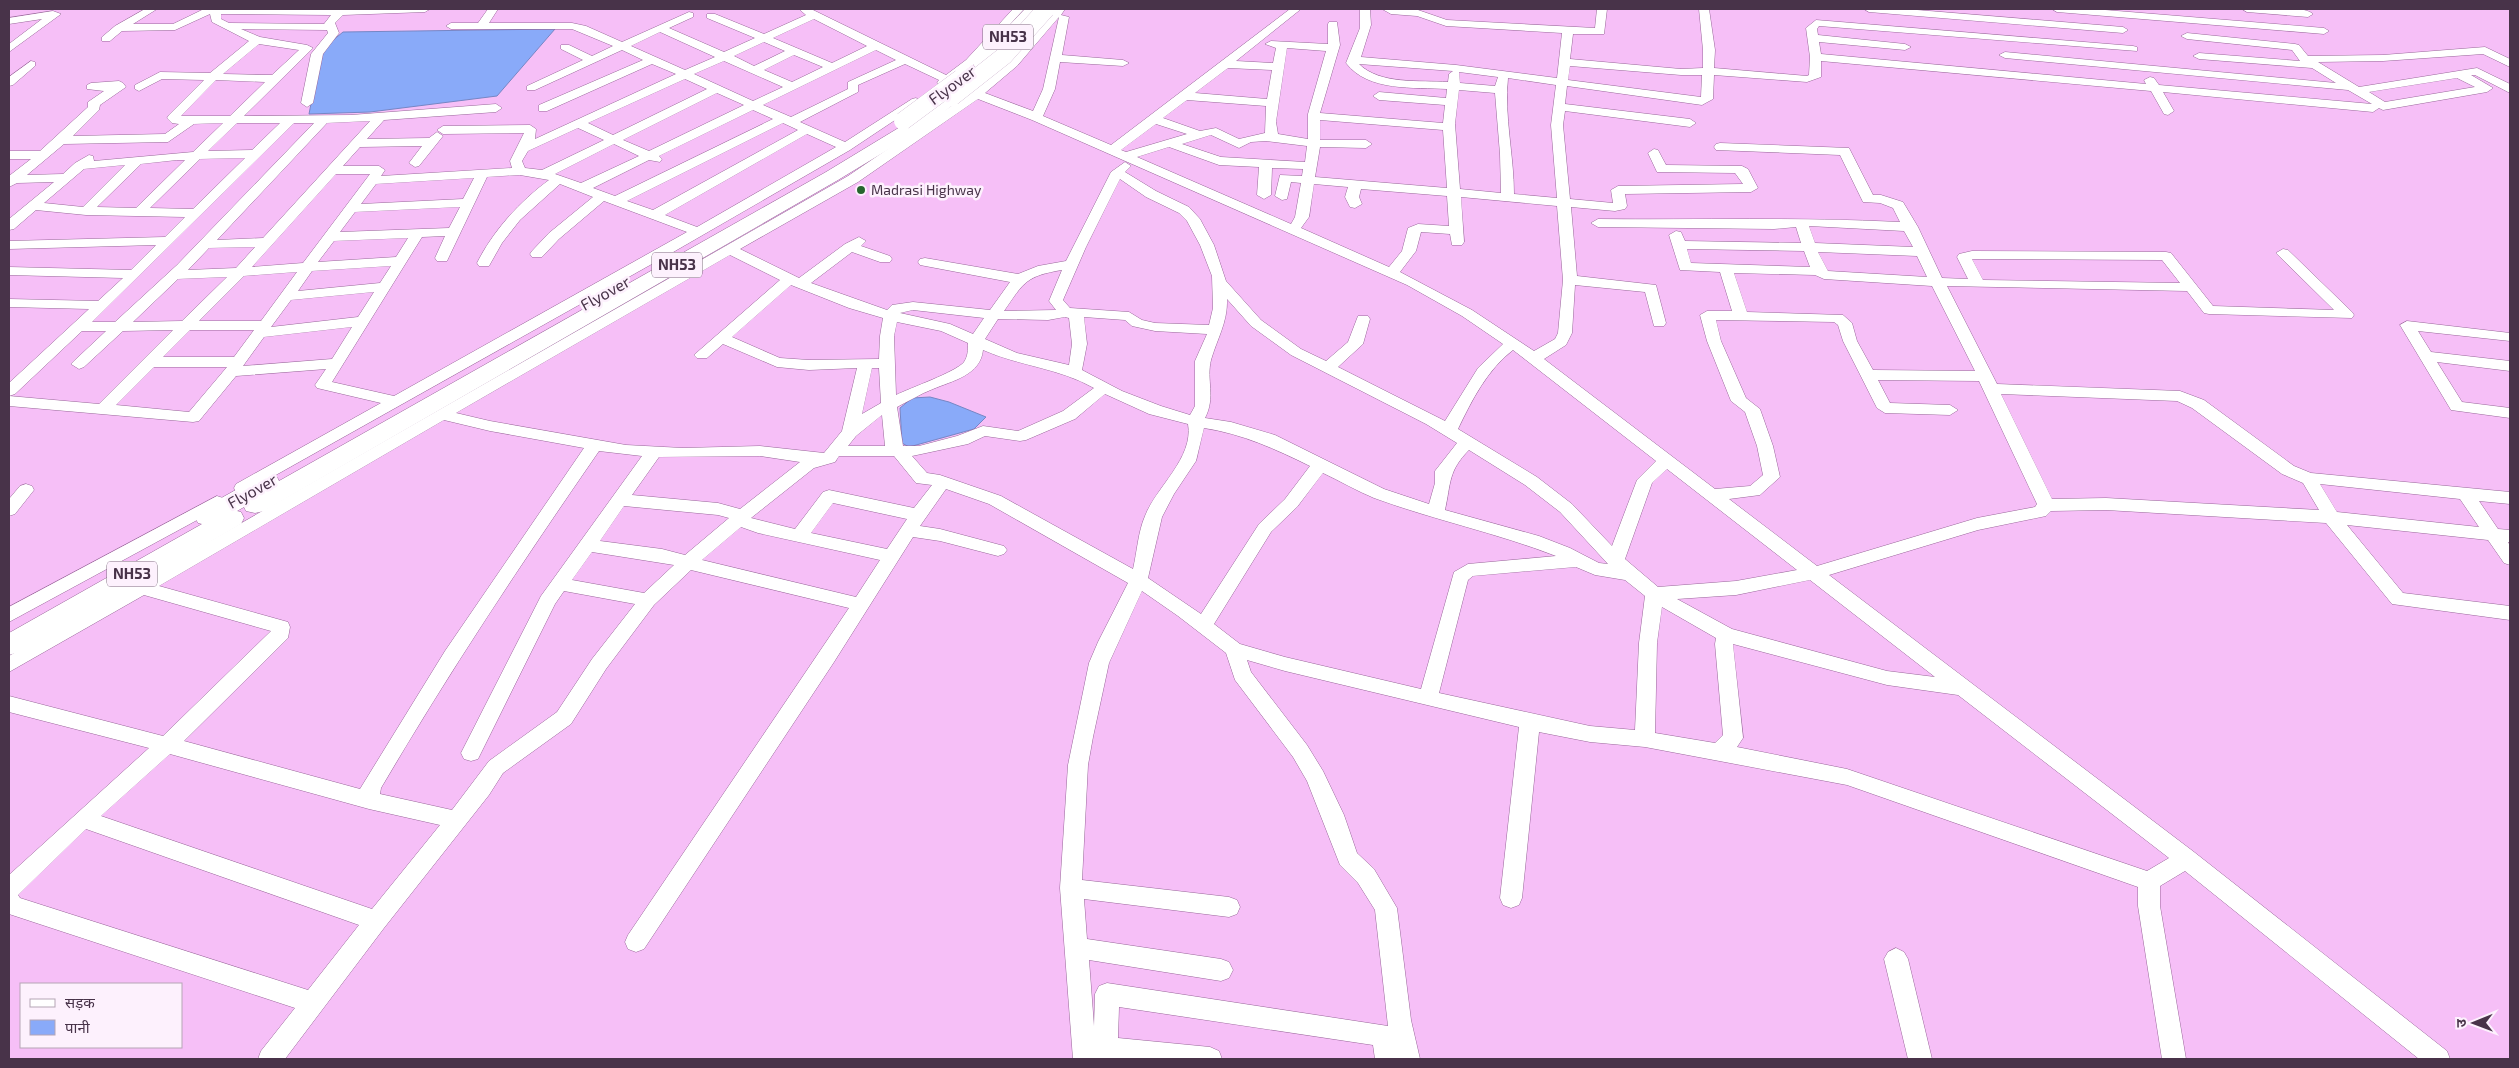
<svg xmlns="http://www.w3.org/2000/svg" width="2519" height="1068" font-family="'Exo 2','Noto Sans Devanagari',sans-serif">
<rect width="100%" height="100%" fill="#f6bff7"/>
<g fill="#89aaf9" stroke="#7686c4">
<path d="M555,29L497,96L370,112L309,114L319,63L326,46L343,32Z"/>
<path d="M930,397L949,402L986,417L974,429L909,447L902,443L900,408L912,398Z"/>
</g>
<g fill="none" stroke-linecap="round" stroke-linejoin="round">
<g stroke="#99679a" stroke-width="1">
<g id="minor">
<path d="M145,9H157L133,24H173L204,9H430L425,12L343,15L335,23L339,33L323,54L313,103L307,107L301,103L311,54L328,33L327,30L241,29L260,37L307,45L313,48L244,116L351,115L496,104L502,108L496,112L384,120L367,139L429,138L437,132L443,136L419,166L415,167L409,163L422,146L360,147L343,166H379L385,170L381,176L512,168L510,161L524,133L443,134L437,130L443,126L530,125L536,129L535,139L676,74L652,64L547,111H539V105L643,60L622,50L535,90H527V86L583,60L561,49V45H569L592,56L613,46L572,29H451L446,26L451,23H478L488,9H498L489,23H572L586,26L622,42L689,12L693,13V17L669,28L724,52L755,38L707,18V14H715L764,34L806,15L799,9H811L946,75L966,60L1013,9H1024L974,64L955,79L976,89L1009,62L1054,9H1065L1061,15L1069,17L1062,55L1123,60L1129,63L1123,66L1060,62L1055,89L1043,116L1111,145L1290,9H1301L1236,61L1273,63L1276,48L1265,44L1271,41L1328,44V24L1329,22H1337L1340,45L1320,113L1443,123L1445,105L1379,100L1373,96L1379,92L1446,98L1447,89C1414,87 1368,92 1346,63L1360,28V9H1370L1371,25L1361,57L1456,65L1557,78L1562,33L1446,26L1417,16L1391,14L1382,9L1418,10L1447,20L1595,28L1597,9H1607L1604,34H1573L1570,59L1681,69L1703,68V50L1699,9H1709L1715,50L1714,68L1807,76L1809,75L1810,57L1806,28L1816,20L2133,46L2137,47V51L1819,26L1817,29L1818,35L1905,44L1911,47L1905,50L1819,42L1821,54L2146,84L2144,80L2150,77L2154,78L2159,85L2372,104L2348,90L2005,58L1999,55L2005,52L2336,83L2312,68L2199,59L2193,56L2199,53L2300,61L2292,50L2187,39L2181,36L2187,33L2295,44L2299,45L2308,56L2383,55L2485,47L2510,59V67L2483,54L2383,61L2318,62L2359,87L2477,68L2510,84V93L2475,75H2471L2493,88L2487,92L2383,110L2379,108L2373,112L2163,92L2174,111L2168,115L2164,114L2151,91L1821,61V77L1807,82L1714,75L1713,99L1702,105L1567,86L1565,104L1690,119L1696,123L1690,127L1565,111L1563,125L1570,199L1613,203L1611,190L1618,186L1743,184L1735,173L1657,172L1648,153L1654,149L1658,150L1666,165L1742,166L1748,169L1758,188L1751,192L1625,194L1627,206L1625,209L1615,211L1571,207L1577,276L1656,285L1666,323L1664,326H1654L1645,292L1575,285L1572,333L1566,345L1544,359L1715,489L1750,486L1763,475L1757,446L1745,412L1731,401L1707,341L1700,315L1707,311H1732L1720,272L1680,270L1669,235L1676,231L1681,232L1685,241L1801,243L1796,227L1774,229L1598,227L1591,223L1598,219C1699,220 1800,217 1900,222L1893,208L1880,203L1863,202L1840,155L1716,150L1714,147L1716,144L1720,143L1849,148L1873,195H1881L1903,202L1918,227L1942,278L1968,279L1957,257L1959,254L1972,251L2166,252L2171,253L2213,306L2334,310L2276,253L2283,249L2288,250L2352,312L2354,315L2352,318L2209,314L2204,313L2187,291L1947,286L1997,384L2180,391L2204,400L2294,466L2311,473L2510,492V504L2479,501L2498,529L2510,530V542H2508L2510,546V565L2504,563L2488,540L2347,525L2403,593L2510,606V620L2392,604L2326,523L2106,510L2051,511L2046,516L1978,530L1829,575L2194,852L2447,1051L2450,1059H2419L2185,871L2160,886V906L2186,1059H2162L2138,906V887L1847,785L1645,747L1590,742L1539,732L1522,898L1519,905L1511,908L1503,905L1500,898L1519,727L1285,671L1247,660L1251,672L1307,745L1323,771L1344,815L1357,853L1374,869L1397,908L1411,1020L1420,1059H1375L1373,1045L1119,1007L1118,1038L1210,1047L1219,1051L1222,1059H1073L1060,888L1068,765L1089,663L1098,642L1128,583L989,504L946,489L920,526L940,529L1004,546L1007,550L1004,554L998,556L940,541L913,537L834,662L644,949L636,952L628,949L625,942L628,935L849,608L691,570L654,605L606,669L571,724L503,773L489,795L384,928L285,1059H258L261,1051L295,1008L9,914V875L149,748L9,712V696L163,736L271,631L144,595L9,672V656L848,176L969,94L948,85H939L937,83L939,80L905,64L858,85V92L800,122L845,142L912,99L916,98L922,102L850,150L675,251L242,494L236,492L234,488L236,484L381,403L317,388L315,385L326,369L236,376L199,421L193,422L9,406V396L99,404L173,330L123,331L84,367L79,369L71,364L74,361L106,331H82L15,394L9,396V383L89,309L9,307V299L98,301L123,278L9,275V267L131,270L156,245L9,249V241L165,237L185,217L86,215L36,210L14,229L9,230V219L54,182L17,183L9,187V176L31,159H9V151H40L88,107V102L104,91L87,89V85L91,83L119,81L123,83L126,87L100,105L99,110L73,136L165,134L179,124L172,123L167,118L169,115L204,80L162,79L139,91L135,89V85L160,72L210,73L249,41L212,22L210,14L175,30L122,31L110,41H102V37L115,26ZM221,14L331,15L324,24L229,23L221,19ZM1059,17L1043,89L1033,111L985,93L1017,66ZM814,19L867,46L832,63L773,38ZM660,32L715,57L685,70L631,46ZM764,42L785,51L754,66L734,56ZM259,44L299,50L272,75L223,74ZM1287,48L1326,51L1308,114V139L1278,134L1276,122ZM876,50L896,60L848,82V89L791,117L763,105ZM794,55L823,67L792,82L764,70ZM724,61L783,87L753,101L694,74ZM1359,64L1453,71L1449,74L1448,82C1420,80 1380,85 1359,64ZM1570,66L1681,75H1702L1701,97L1568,80ZM1228,68L1272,70L1267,99L1195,93ZM1459,72L1498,77L1495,86L1460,83ZM1508,78L1556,85L1551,125L1557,198L1514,194C1514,155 1504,117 1508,78ZM2457,78L2475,87L2385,102L2369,92ZM685,79L707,89L613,135L588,123ZM216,80L265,82L230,116H181ZM1459,90L1495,93L1500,154L1501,193L1460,189L1455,124ZM717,93L744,105L649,151L623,140ZM978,99L1032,120L1407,285L1462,316L1503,344L1478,368L1445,421L1338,367L1363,344L1370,319L1368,316H1358L1348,342L1326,361L1301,349L1261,320L1226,281L1214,245L1200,219L1189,207L1156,191L1125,172L1131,166L1125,162L1111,172L1066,261L1038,266L1018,274L925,258L920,259L918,262L920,265L1010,282L990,310L913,302L892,305L887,310L811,283L852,252L880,262H890L892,259L890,256L861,246L866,241L859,237L845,244L799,278L740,249L858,182ZM1187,100L1266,106L1265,133L1239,139L1216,128L1200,131L1163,118ZM753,110L773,119L615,196L593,188L649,160L660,162L662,159L659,156ZM1320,120L1443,130L1447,188L1315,177L1320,147L1366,148L1372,144L1366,140H1320ZM370,121L263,238L217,240L327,123ZM223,123L193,152L94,161L93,156L89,155L75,163L63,174L27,175L64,144L168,142L194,124ZM237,123H280L252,150L208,151ZM294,123H314L177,265L115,322H92ZM783,123L798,130L653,210L627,201ZM1156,124L1187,134L1126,152L1121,150ZM578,128L604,140L542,170L525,168L522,161L528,151ZM807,134L836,147L697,227L665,215ZM1211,135L1239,148L1251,142L1266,141L1307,146L1305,162L1221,157L1182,144ZM614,144L639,156L581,183L555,174ZM1169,147L1219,165L1259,167L1257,195L1264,199L1271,195L1272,168L1303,169L1302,176L1280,175L1275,196L1282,200L1287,199L1291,182L1301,183L1295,217L1291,224L1137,157ZM245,158L193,209L150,208L200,159ZM177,160H185L136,208L97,207L141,164ZM125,165L83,207L44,203L84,169ZM336,174H370L303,263L252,267ZM520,175L549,180C520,201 493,231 477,263L479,266H489L502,243L520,220L560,184L593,197L549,233L532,251L530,254L532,257H542L559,239L604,201L687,232L394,396L332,382L422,237L445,236L435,258L437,261H447L487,177ZM474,178L463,199L361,204L376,184ZM1120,179L1146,197L1179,213L1187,221L1200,245L1212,276L1213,308L1209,325L1155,323L1142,320L1129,312L1070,308L1063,300L1086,247ZM1314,184L1348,187L1345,197L1350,207L1355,208L1362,204L1359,197L1361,189L1447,196L1449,226L1418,224L1408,228L1402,251L1389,267L1301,228L1309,217ZM1461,197L1557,206L1563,280L1558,333L1555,339L1534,351L1472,310L1400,272L1416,251L1421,232L1450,234L1452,245H1462L1464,242ZM460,207L449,228L340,232L355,212ZM1809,226L1904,231L1913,247L1815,243ZM408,238L396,257L318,262L334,241ZM255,247L236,268L188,270L209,248ZM1687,249L1804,251L1810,267L1691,263ZM1818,252L1917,256L1927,277L1828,271ZM730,255L780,280L694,355L697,358H707L723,344L777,367L809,370L857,368L842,431L824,453L760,446L683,448L626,445L490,421L456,413ZM1972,259L2162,260L2180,283L1983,280ZM391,266L380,283L298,291L312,271ZM1062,270L1049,301L1056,310L1004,311C1024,282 1026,276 1062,270ZM297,272L261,321H199L244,276ZM1734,273L1815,275L1824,279L1932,286L1975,371L1873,370L1857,341L1852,323L1843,315L1747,312ZM227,277L182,321L133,322L178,279ZM791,285L849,308L883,318L880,336L879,359L809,360L780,358L732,337ZM374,292L358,317L271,327L291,300ZM1227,299L1251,326L1291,355L1426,424L1457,443L1435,471V483L1429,504L1384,489L1275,435L1231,422L1205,418C1216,397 1206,380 1211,360C1217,339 1228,322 1227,299ZM913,310L984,318L973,334L950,324L900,313ZM1065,317L1069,318L1072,344L1069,365L1017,353L985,339L998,319L1048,320ZM1084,317L1125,320L1132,326L1155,331L1207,334L1195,361V406L1190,415L1161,406L1122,391L1082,370L1087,344ZM1716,320L1834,322L1838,325L1843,341L1877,408L1885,413L1950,415L1958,410L1950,405L1890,403L1878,380L1979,381L2037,504L2035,507L1977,518L1817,566L1729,499L1760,495L1780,477L1773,446L1760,409L1746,398L1721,341ZM897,322L941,331L968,343C968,350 968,356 964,362C956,372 910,388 896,395L894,336ZM352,327L332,359L243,366L264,337ZM190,330H254L234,357H163ZM983,350C1019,366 1059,368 1094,388L1063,411L1018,431L983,426L957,436L919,446H903L897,407C909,401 920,394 933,389C952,381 981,375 983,350ZM1513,350L1656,461L1637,480L1612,546L1572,504L1537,477L1458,429C1472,400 1487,370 1513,350ZM154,367H227L189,412L116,405ZM872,368H879L881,403L862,414ZM1105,394L1149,414L1188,424C1194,458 1156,487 1145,516C1138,532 1137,552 1133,569L1001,496L940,475L927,473L912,456L968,444L985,436L1020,441L1026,440L1075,419ZM2001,394L2177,401L2192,408L2282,474L2303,483L2319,510L2106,498L2052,499ZM882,415L885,446H848L856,436ZM444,420L490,431L584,448L445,651L360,789L184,741L288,638L290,627L288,622L159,586ZM1204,428C1243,434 1275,449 1310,466L1285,499L1259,524L1201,614L1148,578L1162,517L1174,494L1196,461ZM1469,450L1525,485L1560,512L1608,564L1599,563L1570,548L1539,536L1445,510C1451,483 1448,471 1469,450ZM599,451L642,456L541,596L461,753L464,759L471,761L478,759L555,604L564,591L635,604L592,659L557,712L489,761L452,810L380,794L381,788C449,672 523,561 599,451ZM760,456L800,462L740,509L718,503L632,495L659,457ZM839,456H894L916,483L932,485L914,508L829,490L823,492L795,529L751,518L814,468L835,462ZM1667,469L1797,570L1736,581L1658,587L1625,559L1652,483ZM1323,473C1340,481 1357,491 1374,498C1434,520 1497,533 1556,556L1468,564L1454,572L1421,689L1285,657L1240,644L1214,624L1271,532L1297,507ZM2320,484L2460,499L2479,527L2337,512ZM833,503L907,519L887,549L811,533ZM624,506L718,515L729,518L685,555L662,549L600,541ZM741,527L758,533L880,560L856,597L702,560ZM592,552L674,565L644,593L572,580ZM1576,567L1595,575L1625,580L1645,596L1639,643L1635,730L1590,726L1439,693L1468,580L1473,576ZM1810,580L1935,677L1887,671L1732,629L1677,599L1736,595ZM1142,591L1178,616L1226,653L1235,680L1293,757L1307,781L1340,865L1358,883L1375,910L1388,1026L1107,983L1099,986L1095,994L1094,1026L1089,960L1221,981L1229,978L1233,970L1229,962L1221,959L1087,939L1084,899L1229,917L1237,914L1240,907L1237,900L1229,897L1082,880L1088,765L1093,737L1109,663ZM1662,607L1716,638L1715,644L1723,735L1715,743L1655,733L1657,643ZM1733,644L1887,685L1958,695L2169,858L2147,871L1847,769L1737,747L1743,738ZM170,754L369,809L440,825L372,909L101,816ZM86,829L359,925L308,990L20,898L18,895Z"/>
<path d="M1864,9H1905L2123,27L2128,30L2123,33L1869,12Z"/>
<path d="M2052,9H2093L2324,28L2329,31L2324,34L2057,12Z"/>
<path d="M2242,9C2257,9 2304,5 2313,14L2308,17L2247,12Z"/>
<path d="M53,11L61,14L9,52V44L42,19L9,24V18Z"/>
<path d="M31,61L35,62V66L13,85L9,86V77Z"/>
<path d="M2407,321L2510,333V341L2418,331L2431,352L2510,361V371L2437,362L2462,402L2510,408V418L2451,410L2400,325Z"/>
<path d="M26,484L32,486L34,490L15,514L9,516V499L20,486Z"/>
<path d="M217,496L223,498L226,502L223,506L9,622V607Z"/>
<path d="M1896,948L1904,952L1908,959L1932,1059H1908L1884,959L1888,952Z"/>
</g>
</g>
<g stroke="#99679a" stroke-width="1">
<g id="highway">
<path d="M1025,9H1041L1024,30L987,67H975L973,64L975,61Z"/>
<path d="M952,92L958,93L960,97L958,101L922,129L838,180L264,511L255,513L246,511L244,507L237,511L241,512L244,518L241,524L19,652L9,655V633L202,524L198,523L195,517L198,511L259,477L268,475L277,477L279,481L826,172L910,121L946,93Z"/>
</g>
</g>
<use href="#minor" fill="#fff" fill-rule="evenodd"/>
<use href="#highway" fill="#fff" fill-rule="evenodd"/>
<g stroke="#99679a" stroke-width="18" stroke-linecap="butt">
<g id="highway-bridge">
<path d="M952,97L1004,56L1046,9"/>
<path d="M903,121L961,78"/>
</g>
</g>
<use href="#highway-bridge" stroke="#fff" stroke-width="18"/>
</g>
<circle fill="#26652e" stroke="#fdf1fd" stroke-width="2" cx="861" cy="190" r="5"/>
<g text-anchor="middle" stroke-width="5" stroke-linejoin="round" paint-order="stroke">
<g font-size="14" fill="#483349" stroke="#fdf1fd" text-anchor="start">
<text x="871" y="195">Madrasi Highway</text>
</g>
<g fill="#fdf1fd" stroke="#7e6c7f" stroke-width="1">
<rect x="983" y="24.5" width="50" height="25" rx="4"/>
<rect x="652" y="252.5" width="50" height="25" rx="4"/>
<rect x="107" y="561.5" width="50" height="25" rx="4"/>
</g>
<g font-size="15" font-weight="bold" fill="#483349">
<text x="1008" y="42">NH53</text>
<text x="677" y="270">NH53</text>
<text x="132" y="579">NH53</text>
</g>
<g font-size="16" fill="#483349" stroke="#fdf1fd">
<text transform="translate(952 85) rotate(-36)" y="6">Flyover</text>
<text transform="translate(605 293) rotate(-29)" y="6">Flyover</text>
<text transform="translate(252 491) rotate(-29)" y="6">Flyover</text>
</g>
</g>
<rect width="2519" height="1068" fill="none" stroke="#483349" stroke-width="20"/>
<rect x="20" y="983" width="162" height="65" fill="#fdf1fd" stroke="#b5a5b5"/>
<rect x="30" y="999" width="25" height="8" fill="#ffffff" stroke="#b5a5b5"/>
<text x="65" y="1008" font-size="15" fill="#483349">सड़क</text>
<rect x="30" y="1020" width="25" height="15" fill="#89aaf9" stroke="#b5a5b5"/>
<text x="65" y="1033" font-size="15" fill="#483349">पानी</text>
<g transform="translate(2474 1023) rotate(269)" stroke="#fdf1fd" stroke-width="4" paint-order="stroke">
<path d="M0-4L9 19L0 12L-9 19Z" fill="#483349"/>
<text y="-8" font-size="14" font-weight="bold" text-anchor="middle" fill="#483349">उ</text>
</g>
</svg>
